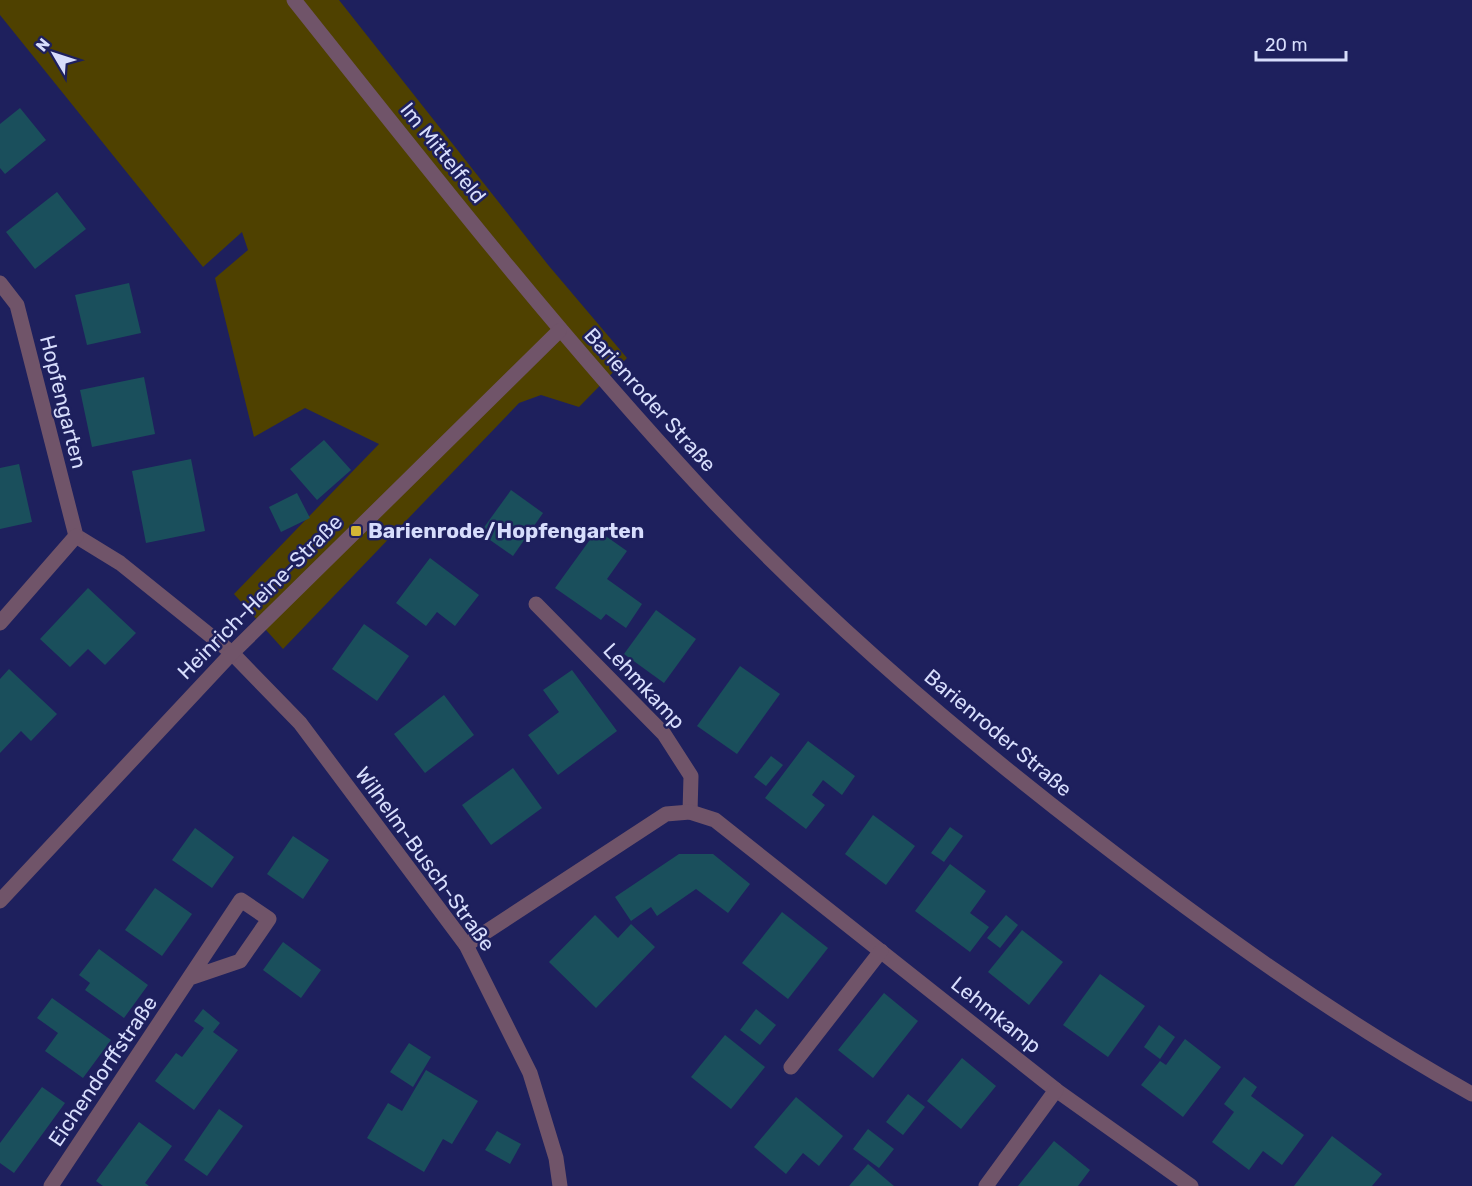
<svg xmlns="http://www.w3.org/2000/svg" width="1472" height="1186" font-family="Rubik,sans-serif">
<rect width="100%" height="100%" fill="#1e205d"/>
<path fill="#4f4100" d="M0,0H339L549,266L627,358L579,407L541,395L519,403L283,649L234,594L379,444L305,408L254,437L215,278L248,250L242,232L203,267L0,15Z"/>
<g fill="#1a4f5c">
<path d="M20,108L46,140L5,174L0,168V124Z"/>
<path d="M57,192L86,229L35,269L6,232Z"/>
<path d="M129,283L141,333L87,345L75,295Z"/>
<path d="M144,377L155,434L92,447L80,390Z"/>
<path d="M324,440L351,470L317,500L290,469Z"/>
<path d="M191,459L205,531L146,543L132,471Z"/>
<path d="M19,464L32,522L0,529V468Z"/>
<path d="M511,490L543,513L513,556L480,533Z"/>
<path d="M297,493L310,518L281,532L269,507Z"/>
<path d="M597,530L627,551L607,579L642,604L626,628L606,614L601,620L555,588Z"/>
<path d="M430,558L479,595L455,626L437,612L426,626L396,603Z"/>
<path d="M88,588L136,633L105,665L88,649L70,667L40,639Z"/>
<path d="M656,610L696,639L664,683L624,654Z"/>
<path d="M364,624L409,656L377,701L332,669Z"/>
<path d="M740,666L780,694L737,754L697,726Z"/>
<path d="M9,669L57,714L31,741L21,731L0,753V679Z"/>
<path d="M572,670L617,731L558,775L528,735L559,712L543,690Z"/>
<path d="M444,695L474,735L425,773L394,734Z"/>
<path d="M808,741L855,776L842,795L823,780L812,795L825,805L806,829L765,798Z"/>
<path d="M771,756L783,765L766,786L754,777Z"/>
<path d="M513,768L542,808L491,845L462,805Z"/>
<path d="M873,815L915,846L886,885L845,854Z"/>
<path d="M950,827L963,836L944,862L931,853Z"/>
<path d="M195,828L234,857L212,888L172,860Z"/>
<path d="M293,836L329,860L303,899L267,874Z"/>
<path d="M679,854H713L750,884L728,913L696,889L657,916L651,907L631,921L615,897Z"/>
<path d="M950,864L986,891L970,913L989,927L970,952L915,911Z"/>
<path d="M155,888L192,914L162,956L125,930Z"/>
<path d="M782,912L828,948L788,999L742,963Z"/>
<path d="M595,915L618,938L631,924L655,947L596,1008L549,962Z"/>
<path d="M1006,915L1018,925L1000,948L987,938Z"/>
<path d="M1022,930L1063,962L1029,1005L988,972Z"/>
<path d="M283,942L321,970L301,998L263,970Z"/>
<path d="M99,949L148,985L124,1018L85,990L90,983L79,975Z"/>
<path d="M1100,974L1145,1006L1108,1057L1063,1025Z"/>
<path d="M884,993L918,1021L873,1078L838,1050Z"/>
<path d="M52,998L111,1040L83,1078L45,1051L58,1033L37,1018Z"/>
<path d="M203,1009L220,1023L213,1032L238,1050L194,1110L155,1081L176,1053L182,1057L204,1028L194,1021Z"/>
<path d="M756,1009L776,1025L760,1045L740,1030Z"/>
<path d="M1159,1025L1175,1037L1160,1059L1144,1047Z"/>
<path d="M725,1035L765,1067L731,1109L691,1077Z"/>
<path d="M1185,1039L1221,1067L1183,1117L1141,1085L1160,1061L1166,1065Z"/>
<path d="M409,1043L431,1057L413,1087L390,1072Z"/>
<path d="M962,1058L996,1086L961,1129L927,1101Z"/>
<path d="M426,1070L478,1101L452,1144L443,1139L424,1172L367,1138L388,1103L402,1111Z"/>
<path d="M1244,1077L1257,1087L1251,1096L1304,1135L1282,1165L1263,1151L1249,1170L1212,1142L1234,1112L1224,1104Z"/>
<path d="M42,1087L65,1103L14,1173L0,1163V1143Z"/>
<path d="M908,1094L925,1107L903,1135L886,1122Z"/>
<path d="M796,1097L843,1136L819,1166L803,1153L786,1174L754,1147Z"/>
<path d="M219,1109L243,1126L207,1176L184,1160Z"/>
<path d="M139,1122L172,1146L145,1183L149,1186H103L96,1181Z"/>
<path d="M868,1129L894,1149L879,1168L853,1149Z"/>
<path d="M497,1131L521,1144L510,1164L485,1150Z"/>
<path d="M1332,1136L1382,1174L1372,1186H1294Z"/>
<path d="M1054,1141L1090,1170L1078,1186H1018Z"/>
<path d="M868,1164L894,1186H849Z"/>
</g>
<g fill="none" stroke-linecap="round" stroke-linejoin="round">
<g stroke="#705469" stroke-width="15">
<path d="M294,0C426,166 556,332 700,487C819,614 951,728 1089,834C1211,928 1336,1018 1472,1094"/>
<path d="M0,283L17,305L76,536L120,563L232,653L300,723L466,945L530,1073L556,1158L560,1186"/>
<path d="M536,604L664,734L691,776L690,812"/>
<path d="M0,623L76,536"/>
<path d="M0,901L232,653L559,331"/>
<path d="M466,945L666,814L690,812L715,820L1056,1090L1191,1186"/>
<path d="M791,1067L881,951"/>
<path d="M51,1186L241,900L269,919L240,961L190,978"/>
<path d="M986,1186L1056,1090"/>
</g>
</g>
<rect fill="#d3b635" stroke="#1e205d" stroke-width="2" x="350" y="525" width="12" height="12" rx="3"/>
<g text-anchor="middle" stroke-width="5" stroke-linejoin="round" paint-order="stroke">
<g font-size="21" fill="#d7ddfc" stroke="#1e205d">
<text transform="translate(443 153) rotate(51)" y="7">Im Mittelfeld</text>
<text transform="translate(650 400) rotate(48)" y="7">Barienroder Straße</text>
<text transform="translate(63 402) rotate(76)" y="7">Hopfengarten</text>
<text transform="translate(260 597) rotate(-45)" y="7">Heinrich-Heine-Straße</text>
<text transform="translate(644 686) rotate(47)" y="7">Lehmkamp</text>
<text transform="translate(998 733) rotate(40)" y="7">Barienroder Straße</text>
<text transform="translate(425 859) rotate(54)" y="7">Wilhelm-Busch-Straße</text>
<text transform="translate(996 1015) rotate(39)" y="7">Lehmkamp</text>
<text transform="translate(103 1071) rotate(-56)" y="7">Eichendorffstraße</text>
</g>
<g font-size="21" font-weight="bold" fill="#d7ddfc" stroke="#1e205d" text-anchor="start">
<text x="368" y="538">Barienrode/Hopfengarten</text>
</g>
</g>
<g transform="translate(54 54) rotate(309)" stroke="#1e205d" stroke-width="4.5" paint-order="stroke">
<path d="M0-4.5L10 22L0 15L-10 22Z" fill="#d7ddfc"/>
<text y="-9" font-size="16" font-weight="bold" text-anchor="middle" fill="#d7ddfc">N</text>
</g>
<path d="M1256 51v9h90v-9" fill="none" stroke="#d7ddfc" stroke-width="3"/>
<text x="1265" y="51" font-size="18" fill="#d7ddfc" stroke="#1e205d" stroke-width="4.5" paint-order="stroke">20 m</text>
</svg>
